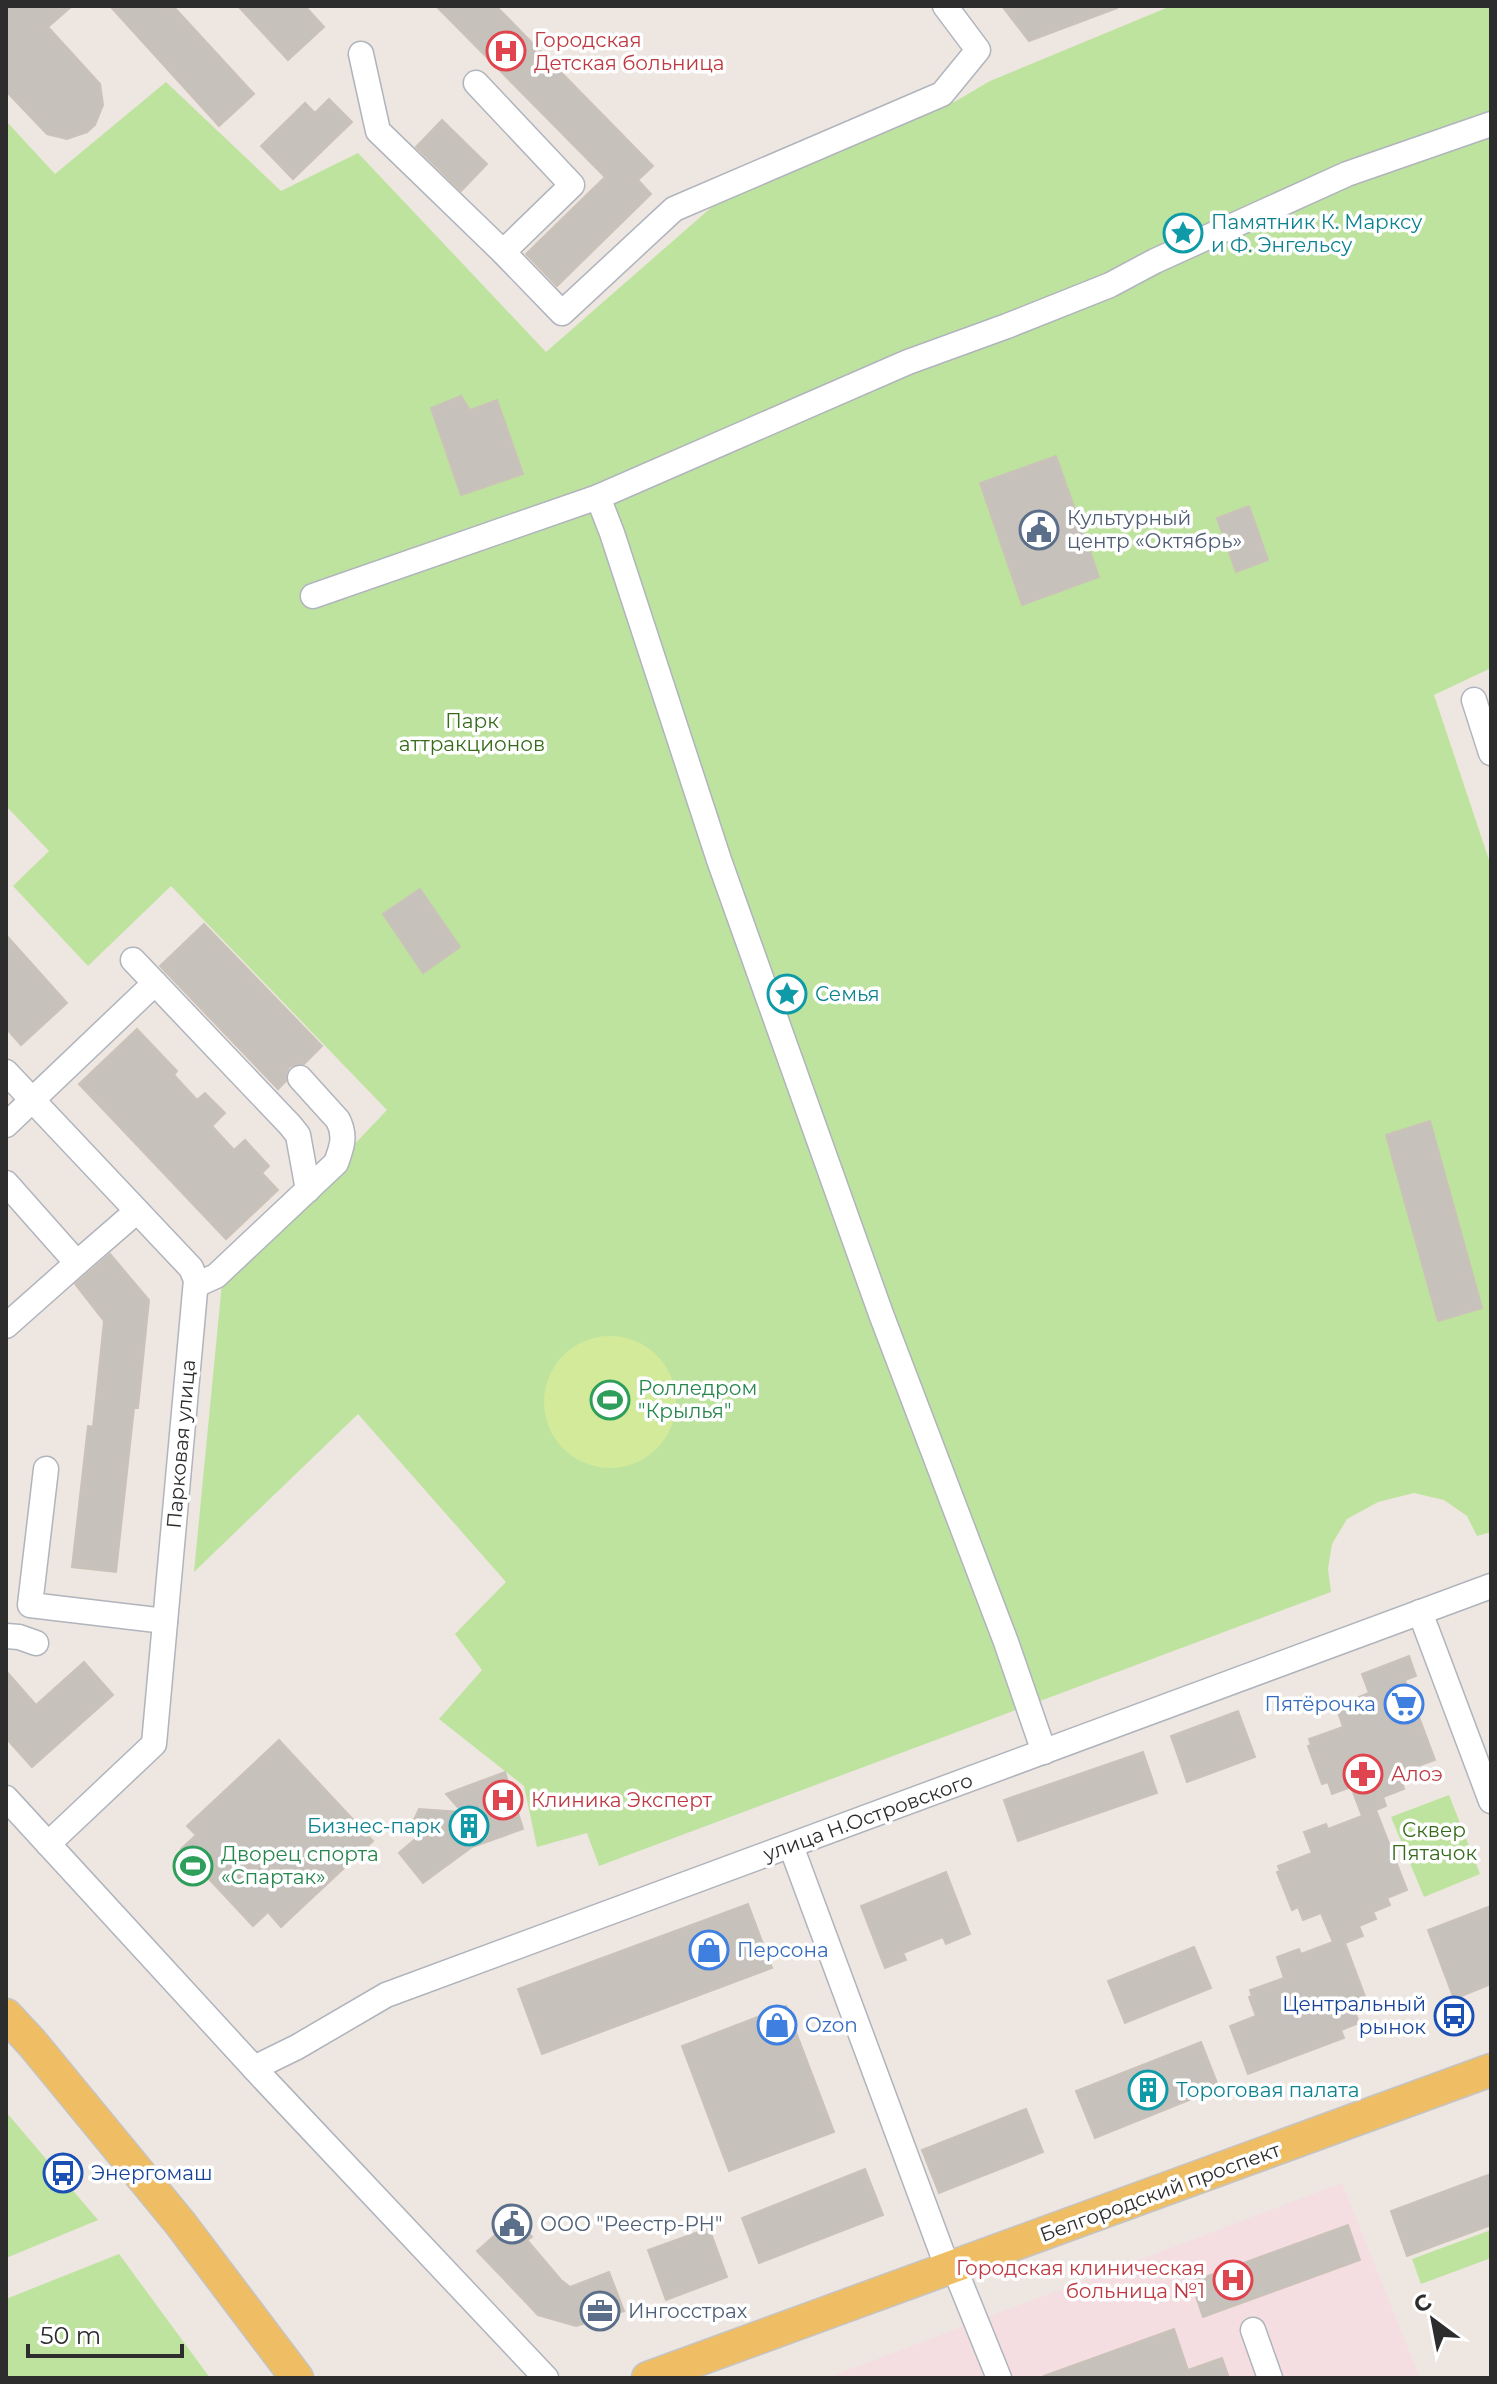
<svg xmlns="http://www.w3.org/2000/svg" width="1497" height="2384" font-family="Montserrat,sans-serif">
<rect width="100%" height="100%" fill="#eee6e0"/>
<path fill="#f4dee1" d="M1342,2183L1420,2378H827Z"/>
<g fill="#bee39e">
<path d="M1171,6H1491V668L1434,695L1491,866V1532L1477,1536L1467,1516L1444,1500L1414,1493L1378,1502L1347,1519L1332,1544L1328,1569L1331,1592L599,1866L587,1833L537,1847L524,1786L439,1719L482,1670L455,1634L506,1582L358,1414L194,1572L222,1283L387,1110L171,886L88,966L13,886L49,851L6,806V121L55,174L166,82L281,191L358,153L546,352L713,206L956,101L990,81Z"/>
<path d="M1449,1795L1480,1874L1424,1897L1391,1817Z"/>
<path d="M6,2112L98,2220L6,2258Z"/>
<path d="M1491,2230V2258L1421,2284L1412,2259Z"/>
<path d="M119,2254L210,2378H6V2299Z"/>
</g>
<circle fill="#d2ea9a" cx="610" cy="1402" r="66"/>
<g fill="#c7c1bb" stroke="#cac2b9" stroke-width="2">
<path d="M6,6H72L48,27L100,84L103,105L95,125L87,132L67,139L47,134L6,91Z"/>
<path d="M110,6H173L254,94L219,126Z"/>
<path d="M238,6H305L324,27L288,60Z"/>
<path d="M436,6H496L653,166L638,180L651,194L557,286L526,254L605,177Z"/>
<path d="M1002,6H1117V8L1029,41Z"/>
<path d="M329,99L352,122L293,179L261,146L305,103L315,113Z"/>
<path d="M442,120L487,164L461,191L416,147Z"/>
<path d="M461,396L470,410L497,400L523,474L461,495L431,408Z"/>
<path d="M1056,456L1099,577L1022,605L980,483Z"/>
<path d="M1249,506L1268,560L1236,572L1217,518Z"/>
<path d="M420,889L460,947L423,973L383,914Z"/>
<path d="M204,924L322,1046L304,1064H296L289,1067L286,1074V1081L278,1089L160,966Z"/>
<path d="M6,935L67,1003L21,1045L6,1028Z"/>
<path d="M137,1029L177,1071L174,1075L197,1100L205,1093L225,1113L212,1126L234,1150L245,1140L269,1166L262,1173L278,1190L226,1239L79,1084Z"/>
<path d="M1430,1121L1482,1308L1438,1321L1386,1135Z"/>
<path d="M110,1254L149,1300L138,1408H134L116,1572L72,1567L88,1426L93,1427L104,1321L75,1284Z"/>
<path d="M1409,1656L1416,1676L1405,1680L1435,1760L1415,1767L1418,1776L1402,1782L1404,1789L1383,1797L1386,1806L1376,1810L1407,1890L1387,1898L1390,1905L1373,1912L1376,1919L1359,1926L1363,1936L1345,1943L1369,2007L1355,2012L1359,2023L1341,2030L1344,2038L1248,2074L1230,2026L1256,2016L1249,1997L1252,1996L1250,1990L1284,1978L1277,1957L1299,1949L1301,1954L1333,1942L1321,1913L1303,1920L1298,1907L1292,1910L1277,1872L1280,1871L1278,1866L1312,1853L1304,1832L1326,1824L1328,1829L1362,1816L1351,1787L1332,1794L1328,1782L1322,1784L1308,1746L1311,1745L1309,1739L1343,1727L1336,1706L1369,1693L1362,1674Z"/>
<path d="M84,1662L113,1695L32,1767L6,1738V1671L36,1705Z"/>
<path d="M1238,1711L1255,1757L1187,1782L1171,1736Z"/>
<path d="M279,1740L373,1841L281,1927L268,1912L253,1926L181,1849L196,1835L187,1826Z"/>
<path d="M1143,1752L1157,1793L1018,1841L1004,1800Z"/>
<path d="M505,1772L523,1829L472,1847L423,1883L399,1853L421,1834L413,1822L419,1809L462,1812L446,1794Z"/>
<path d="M946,1872L970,1934L946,1944L943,1937L903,1953L906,1960L885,1968L861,1906Z"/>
<path d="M748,1904L772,1968L542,2054L518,1989Z"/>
<path d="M1491,1906V1984L1454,1999L1428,1930Z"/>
<path d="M1194,1947L1211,1988L1125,2023L1108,1981Z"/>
<path d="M786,2006L834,2132L729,2171L682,2046Z"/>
<path d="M1201,2042L1219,2088L1095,2138L1076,2091Z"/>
<path d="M1026,2109L1043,2152L939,2193L922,2150Z"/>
<path d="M865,2169L883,2215L759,2263L742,2218Z"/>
<path d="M1491,2174V2225L1407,2256L1391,2211Z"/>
<path d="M515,2217L532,2237L527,2240L561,2280L570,2287L609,2272L624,2311L576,2326L538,2315L477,2251Z"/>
<path d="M1348,2225L1360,2260L1203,2317L1191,2282Z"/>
<path d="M709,2228L727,2277L666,2300L648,2250Z"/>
<path d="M1174,2329L1188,2370L1222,2358L1229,2378H1044V2376Z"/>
</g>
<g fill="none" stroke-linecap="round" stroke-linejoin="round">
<g stroke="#b0b4bd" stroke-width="27">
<g id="minor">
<path d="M361,54L378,131L503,252"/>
<path d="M476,83L572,185L503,252L562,313L674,209L942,94L978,50L945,6"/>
<path d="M313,596L598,497"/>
<path d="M1474,700L1491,753"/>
<path d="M133,960L290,1125L298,1135L308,1190"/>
<path d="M6,1072L191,1268L196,1280L154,1744L48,1844"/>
<path d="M6,1125L155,983"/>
<path d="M6,1183L77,1263L137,1211"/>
<path d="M196,1285L216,1276L336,1163C342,1147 346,1136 338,1120L300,1078"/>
<path d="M6,1326L77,1263"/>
<path d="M46,1469L30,1605L165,1621"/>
<path d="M1420,1612L1491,1801"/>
<path d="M6,1636L19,1637L36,1643"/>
<path d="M1044,1752L1006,1642L881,1314L719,860L612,533L598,497L908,362L1007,326L1110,285L1155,261L1347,174L1491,124"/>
<path d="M6,1798L265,2080L546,2378"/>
<path d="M791,1846L948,2269"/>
<path d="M254,2068L297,2047L386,1995L1491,1586"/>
<path d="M954,2267L999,2378"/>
<path d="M1253,2330L1270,2378"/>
</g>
</g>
<g stroke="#c4c4c4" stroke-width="35">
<g id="major">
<path d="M6,2015L32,2043L180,2223L297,2378"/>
<path d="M648,2378L1491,2070"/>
</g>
</g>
<use href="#minor" stroke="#fff" stroke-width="24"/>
<use href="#major" stroke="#efbe64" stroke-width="32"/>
</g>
<defs>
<g id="hospital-ring" transform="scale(2)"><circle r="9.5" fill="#fff" stroke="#e0444e" stroke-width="1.5"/><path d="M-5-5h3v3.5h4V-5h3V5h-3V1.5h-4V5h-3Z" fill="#e0444e"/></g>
<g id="sight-ring" transform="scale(2)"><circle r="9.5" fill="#fff" stroke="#0f9aa8" stroke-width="1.5"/><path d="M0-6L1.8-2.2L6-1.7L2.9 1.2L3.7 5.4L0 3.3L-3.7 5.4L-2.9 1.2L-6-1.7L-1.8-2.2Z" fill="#0f9aa8"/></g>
<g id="civic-ring" transform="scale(2)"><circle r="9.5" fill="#fff" stroke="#5c6f8a" stroke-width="1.5"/><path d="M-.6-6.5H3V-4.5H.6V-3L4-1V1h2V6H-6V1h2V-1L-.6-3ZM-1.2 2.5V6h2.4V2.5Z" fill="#5c6f8a"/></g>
<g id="stadium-ring" transform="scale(2)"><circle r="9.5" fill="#fff" stroke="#2e9e5b" stroke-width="1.5"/><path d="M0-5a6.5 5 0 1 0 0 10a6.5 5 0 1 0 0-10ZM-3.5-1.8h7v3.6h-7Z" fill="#2e9e5b"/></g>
<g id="supermarket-ring" transform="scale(2)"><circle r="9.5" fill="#fff" stroke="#3f7fe0" stroke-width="1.5"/><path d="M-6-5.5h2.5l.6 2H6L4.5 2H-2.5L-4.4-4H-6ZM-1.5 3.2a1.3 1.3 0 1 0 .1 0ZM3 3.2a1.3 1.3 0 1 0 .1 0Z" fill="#3f7fe0"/></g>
<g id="pharmacy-ring" transform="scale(2)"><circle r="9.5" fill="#fff" stroke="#e0444e" stroke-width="1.5"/><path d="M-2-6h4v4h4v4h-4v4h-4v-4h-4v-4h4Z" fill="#e0444e"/></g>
<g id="building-ring" transform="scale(2)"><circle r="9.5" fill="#fff" stroke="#0f9aa8" stroke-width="1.5"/><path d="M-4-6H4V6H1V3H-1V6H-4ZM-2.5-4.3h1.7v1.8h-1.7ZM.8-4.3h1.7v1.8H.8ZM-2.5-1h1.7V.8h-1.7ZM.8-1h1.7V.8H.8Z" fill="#0f9aa8"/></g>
<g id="shop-ring" transform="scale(2)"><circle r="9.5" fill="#fff" stroke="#3f7fe0" stroke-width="1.5"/><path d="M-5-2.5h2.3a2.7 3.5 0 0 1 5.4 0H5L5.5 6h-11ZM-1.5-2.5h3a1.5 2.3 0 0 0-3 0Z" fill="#3f7fe0"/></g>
<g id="bus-ring" transform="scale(2)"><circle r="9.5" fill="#fff" stroke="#1a4fb4" stroke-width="1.5"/><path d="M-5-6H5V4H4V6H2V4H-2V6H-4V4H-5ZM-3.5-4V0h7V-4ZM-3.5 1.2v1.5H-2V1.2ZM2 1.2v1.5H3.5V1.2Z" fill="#1a4fb4"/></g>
<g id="office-ring" transform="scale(2)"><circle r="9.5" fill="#fff" stroke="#5c6f8a" stroke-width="1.5"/><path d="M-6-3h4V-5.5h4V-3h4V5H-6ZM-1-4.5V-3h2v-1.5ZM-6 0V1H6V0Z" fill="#5c6f8a"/></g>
</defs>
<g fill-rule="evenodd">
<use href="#hospital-ring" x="506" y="51"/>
<use href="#sight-ring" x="1183" y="233"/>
<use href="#civic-ring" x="1039" y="530"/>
<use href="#sight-ring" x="787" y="994"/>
<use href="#stadium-ring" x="610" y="1400"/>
<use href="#supermarket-ring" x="1404" y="1704"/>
<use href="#pharmacy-ring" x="1363" y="1774"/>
<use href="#hospital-ring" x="503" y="1800"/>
<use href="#building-ring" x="469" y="1826"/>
<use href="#stadium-ring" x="193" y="1866"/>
<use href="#shop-ring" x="709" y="1950"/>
<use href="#bus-ring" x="1454" y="2016"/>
<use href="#shop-ring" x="777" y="2025"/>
<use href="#building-ring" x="1148" y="2090"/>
<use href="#bus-ring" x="63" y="2173"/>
<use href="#civic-ring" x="512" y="2224"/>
<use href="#hospital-ring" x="1233" y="2280"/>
<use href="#office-ring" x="600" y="2311"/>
</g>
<g text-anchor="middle" stroke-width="7" stroke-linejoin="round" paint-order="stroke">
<g font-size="20" fill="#be3a42" stroke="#fff" text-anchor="start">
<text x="534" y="47">Городская<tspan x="534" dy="23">Детская больница</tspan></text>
<text x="1391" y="1781">Алоэ</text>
<text x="531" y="1807">Клиника Эксперт</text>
<text x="1205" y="2275" text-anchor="end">Городская клиническая<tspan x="1205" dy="23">больница №1</tspan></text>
</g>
<g font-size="20" fill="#0d838f" stroke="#fff" text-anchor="start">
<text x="1211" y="229">Памятник К. Марксу<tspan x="1211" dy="23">и Ф. Энгельсу</tspan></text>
<text x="815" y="1001">Семья</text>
<text x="441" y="1833" text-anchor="end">Бизнес-парк</text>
<text x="1176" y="2097">Тороговая палата</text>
</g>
<g font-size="20" fill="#4e5e75" stroke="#fff" text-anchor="start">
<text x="1067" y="525">Культурный<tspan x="1067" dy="23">центр «Октябрь»</tspan></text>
<text x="540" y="2231">ООО "Реестр-РН"</text>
<text x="628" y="2318">Ингосстрах</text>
</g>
<g font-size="20" fill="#366b1c" stroke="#fff">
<text x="472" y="728">Парк<tspan x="472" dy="23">аттракционов</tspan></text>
<text x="1434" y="1837">Сквер<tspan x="1434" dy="23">Пятачок</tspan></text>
</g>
<g font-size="20" fill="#27864d" stroke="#fff" text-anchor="start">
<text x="638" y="1395">Ролледром<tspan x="638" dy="23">"Крылья"</tspan></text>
<text x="221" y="1861">Дворец спорта<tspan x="221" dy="23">«Спартак»</tspan></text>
</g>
<g font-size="20" fill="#2d2d2d" stroke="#fff">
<text transform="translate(181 1444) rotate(-85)" y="7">Парковая улица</text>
<text transform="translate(868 1817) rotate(-20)" y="7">улица Н.Островского</text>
<text transform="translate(1160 2192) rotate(-20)" y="7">Белгородский проспект</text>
</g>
<g font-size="20" fill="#366cbe" stroke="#fff" text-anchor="start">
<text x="1376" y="1711" text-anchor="end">Пятёрочка</text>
<text x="737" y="1957">Персона</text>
<text x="805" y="2032">Ozon</text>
</g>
<g font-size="20" fill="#164399" stroke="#fff" text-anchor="end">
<text x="1426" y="2011">Центральный<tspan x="1426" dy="23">рынок</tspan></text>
<text x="91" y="2180" text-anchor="start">Энергомаш</text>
</g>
</g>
<rect width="1497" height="2384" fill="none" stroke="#2d2d2d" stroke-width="16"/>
<g transform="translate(1433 2320) rotate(328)" stroke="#ffffff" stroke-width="6" paint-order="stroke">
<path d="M0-6L14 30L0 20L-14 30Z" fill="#2d2d2d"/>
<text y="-12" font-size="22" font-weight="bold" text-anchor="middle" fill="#2d2d2d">С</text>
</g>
<path d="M28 2344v12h154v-12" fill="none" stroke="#2d2d2d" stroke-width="4"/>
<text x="40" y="2344" font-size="24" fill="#2d2d2d" stroke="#ffffff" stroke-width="6" paint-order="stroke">50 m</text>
</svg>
